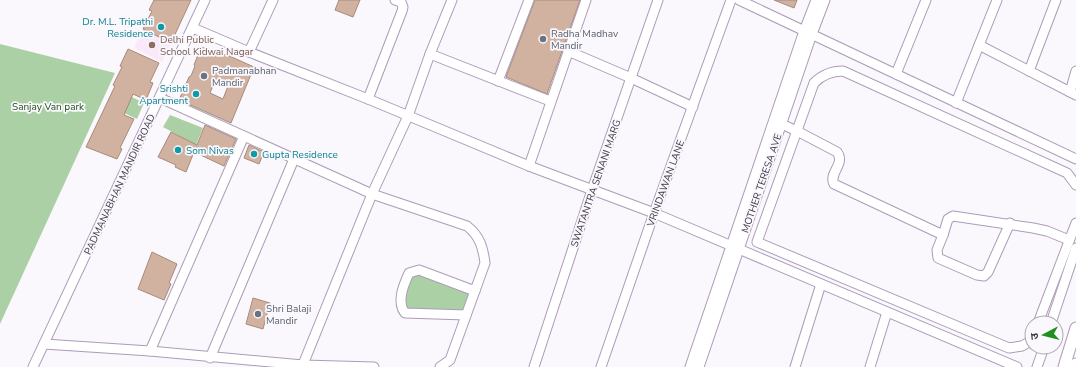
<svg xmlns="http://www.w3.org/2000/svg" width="1076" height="367" font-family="'Nunito Sans','Noto Sans Devanagari',sans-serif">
<rect width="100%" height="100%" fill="#faf7fd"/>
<path fill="#fbe8f8" d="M143,29L171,43L162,62L134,48Z"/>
<g fill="#abd0a6">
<path d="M0,44L115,73L0,324Z"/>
<path d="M132,97L144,103L137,119L124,113Z"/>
<path d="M170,115L203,128L196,145L163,127Z"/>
<path d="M420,271L473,292L465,314L404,310L406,284L410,275Z"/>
</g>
<g fill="#d1b2a0" stroke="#a88a79" fill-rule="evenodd">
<path d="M154,0H191L171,43L143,29L152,11L149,10Z"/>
<path d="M339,0H360L353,17L335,10Z"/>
<path d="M535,0H580L547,94L506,77Z"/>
<path d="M774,0H797L794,8Z"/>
<path d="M201,47L225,55V54L254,67L231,123L179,100L189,77L191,76L195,66L194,65ZM215,81L228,86L223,99L210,93Z"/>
<path d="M128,49L159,63L150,82L153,83L146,100L133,94L124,115L134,119L120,148L122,149L117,159L86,147L115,86L113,85L122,67L120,66Z"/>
<path d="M205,125L236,139L224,166L194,152L186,172L175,167L176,165L158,157L171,132L197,145Z"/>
<path d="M249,145L264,152L259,164L244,158Z"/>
<path d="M152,252L177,264L169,283L171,284L164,300L138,289Z"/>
<path d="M253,298L270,303L263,329L246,324Z"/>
</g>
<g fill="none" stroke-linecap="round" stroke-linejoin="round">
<g stroke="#ad9cb8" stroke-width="11">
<g id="minor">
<path d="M739,0L1076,159"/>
<path d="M193,28L249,52L368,99L529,166L654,213L1017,367"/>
<path d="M979,45L1076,95"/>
<path d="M568,51L631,78L693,107"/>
<path d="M249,52L273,0"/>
<path d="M430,54L550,101"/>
<path d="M1029,71L1056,0"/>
<path d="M896,74L926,0"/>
<path d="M498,81L529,0"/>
<path d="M1070,92L1076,71"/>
<path d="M160,98L372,194L467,226C480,236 483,248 485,263L450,360L440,367"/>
<path d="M368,99L402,11L403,7L401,2L395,0"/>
<path d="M956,103L997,0"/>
<path d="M777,122L797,131L837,152C846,164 828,173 834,184L943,235L948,219L953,216L1033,228L1047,231L1069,240"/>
<path d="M529,166L586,0"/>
<path d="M943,235L937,250L938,258L977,275L984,276L988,272L1010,223"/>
<path d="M466,315L405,313C396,302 404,284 409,273L419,270L475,291"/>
<path d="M1038,323L1076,223"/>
<path d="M1051,323L1076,248"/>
<path d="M1032,338L1031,341L1022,346L1009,348L757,242L814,83C822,75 831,71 843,71L1067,173L1076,185"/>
<path d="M44,344L150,351L303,365L374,367"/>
<path d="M150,351L244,136"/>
<path d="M210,358L294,159"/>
<path d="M33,367L205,0"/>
<path d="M302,367L372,194L408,116L430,54L452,0"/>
<path d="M534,367L592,190L658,0"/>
<path d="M601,367L654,213L731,0"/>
<path d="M690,367L804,31L816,0"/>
<path d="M699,367L812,34L825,0"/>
<path d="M795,367L821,284"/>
<path d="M870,367L887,312"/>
<path d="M1037,367L1044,347"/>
</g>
</g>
<g stroke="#ad9cb8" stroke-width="13">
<path id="major" d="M1064,367L1076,328"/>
</g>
<g stroke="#ad9cb8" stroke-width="15">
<path id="highway" d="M1075,367L1076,365"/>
</g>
<use href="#minor" stroke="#fff" stroke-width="9"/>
<use href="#major" stroke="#fff" stroke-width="11"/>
<use href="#highway" stroke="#fff" stroke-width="13"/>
</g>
<g fill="#0f9aa8" stroke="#faf7fd" stroke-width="1.5">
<circle cx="161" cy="27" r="4"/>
<circle cx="196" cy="94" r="4"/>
<circle cx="178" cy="150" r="4"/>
<circle cx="254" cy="154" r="4"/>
</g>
<g fill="#6b7280" stroke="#faf7fd" stroke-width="1.5">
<circle cx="543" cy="39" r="4"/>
<circle cx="204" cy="76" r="4"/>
<circle cx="258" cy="314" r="4"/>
</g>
<circle fill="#8d6e63" stroke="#faf7fd" stroke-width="1.5" cx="152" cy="45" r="4"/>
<g text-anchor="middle" stroke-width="3.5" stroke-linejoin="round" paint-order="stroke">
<g font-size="10" fill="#0d838f" stroke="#faf7fd" text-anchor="end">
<text x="153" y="25">Dr. M.L. Tripathi<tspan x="153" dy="12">Residence</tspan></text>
<text x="188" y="92">Srishti<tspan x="188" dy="12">Apartment</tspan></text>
<text x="186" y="154" text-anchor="start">Som Nivas</text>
<text x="262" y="158" text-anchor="start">Gupta Residence</text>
</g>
<g font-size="10" fill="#5b616d" stroke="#faf7fd" text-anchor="start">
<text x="551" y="37">Radha Madhav<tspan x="551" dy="12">Mandir</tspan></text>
<text x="212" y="74">Padmanabhan<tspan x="212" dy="12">Mandir</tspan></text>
<text x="266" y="312">Shri Balaji<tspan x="266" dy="12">Mandir</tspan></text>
</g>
<g font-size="10" fill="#785e54" stroke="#faf7fd" text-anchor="start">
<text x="160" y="43">Delhi Public<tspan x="160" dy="12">School Kidwai Nagar</tspan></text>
</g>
<g font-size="10" fill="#1e521a" stroke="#faf7fd">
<text x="48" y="110">Sanjay Van park</text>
</g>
<g font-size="10" fill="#3e3743" stroke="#faf7fd">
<text transform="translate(595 183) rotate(-71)" y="4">SWATANTRA SENANI MARG</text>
<text transform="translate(665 183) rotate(-70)" y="4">VRINDAWAN LANE</text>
<text transform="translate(761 183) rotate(-71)" y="4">MOTHER TERESA AVE</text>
<text transform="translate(119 184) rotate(-65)" y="4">PADMANABHAN MANDIR ROAD</text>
</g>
</g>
<g transform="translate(1044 335) rotate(263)"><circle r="19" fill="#faf7fd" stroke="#afaab3"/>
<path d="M0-3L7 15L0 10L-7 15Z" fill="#1c911d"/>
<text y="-6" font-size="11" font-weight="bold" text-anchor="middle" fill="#3e3743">उ</text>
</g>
</svg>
